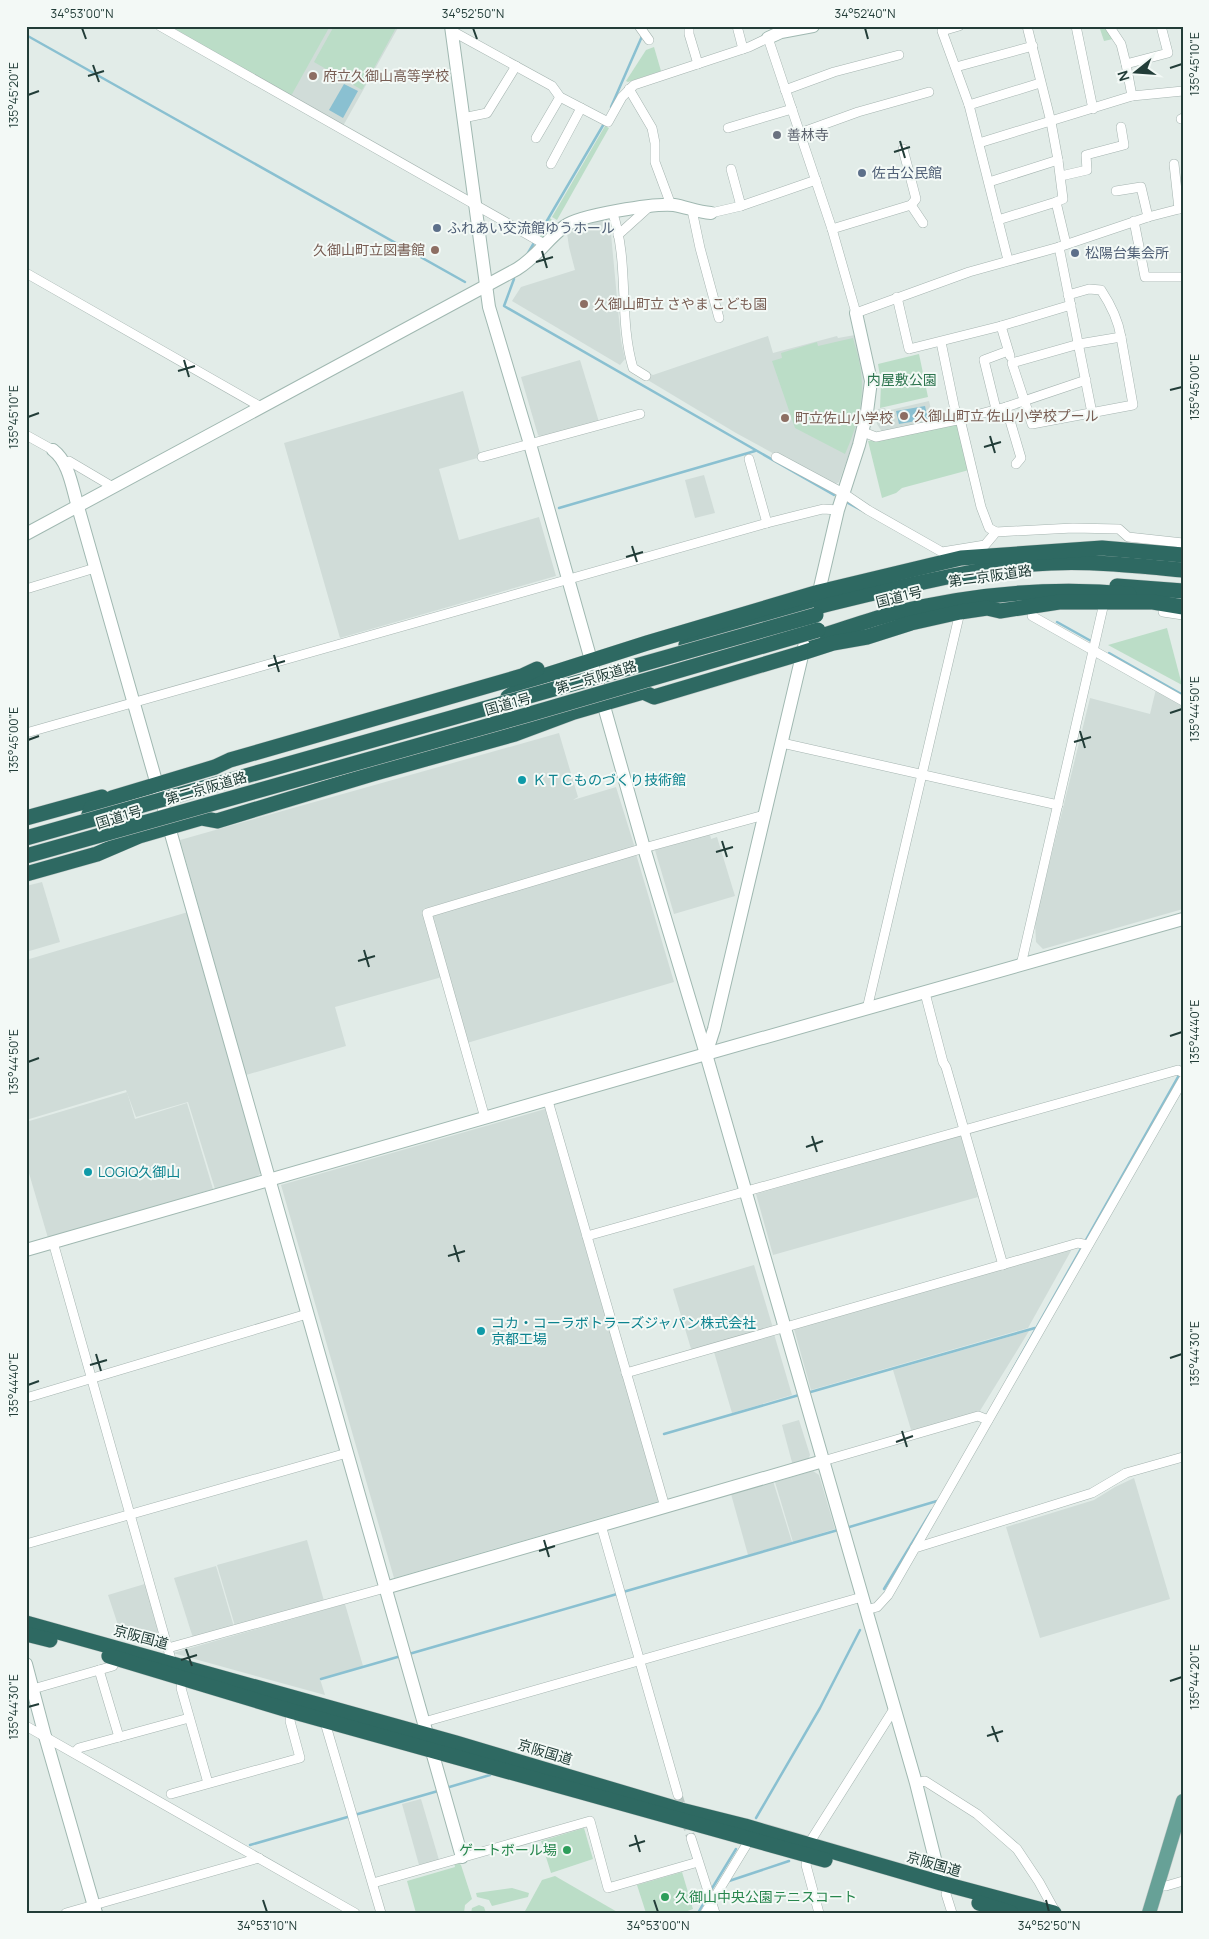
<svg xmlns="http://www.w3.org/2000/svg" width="1209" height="1939" font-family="Manrope,'Noto Sans JP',sans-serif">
<rect width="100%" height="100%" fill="#e2ece8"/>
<g fill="#d0dcd8">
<path d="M168,26H399L343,126Z"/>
<path d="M605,219L610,223L621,341L625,359L620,365L512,301L521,287L575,270L569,247L567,233L570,230Z"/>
<path d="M855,335L864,376L862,405L857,431L839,482L834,485L785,456H778L736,433L646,379L648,373L653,375L768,336L773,353L837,336L838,338Z"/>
<path d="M580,360L599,422L543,438L538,435L521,377Z"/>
<path d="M463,391L481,457L439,469L459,540L539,517L556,576L340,638L284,443Z"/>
<path d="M929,401L934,422L882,432L877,424L876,419L878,409L885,408L886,411Z"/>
<path d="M704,475L715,513L695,518L685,480Z"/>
<path d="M1156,689L1183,705V909L1043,949L1036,942L1035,922L1090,698L1150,714Z"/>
<path d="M559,733L578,797L573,800L616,787L635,848L423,909L442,977L335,1007L346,1046L246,1075L180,840Z"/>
<path d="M710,834L711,839L717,837L735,896L674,914L655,850Z"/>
<path d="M636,854L674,982L467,1043L429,915Z"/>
<path d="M42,882L60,942L26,952V886Z"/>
<path d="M188,912L262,1164L261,1173L256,1177L215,1189L188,1102L136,1117L126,1090L26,1120V960Z"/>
<path d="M127,1092L135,1119L187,1103L213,1189L48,1238L26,1163V1122Z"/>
<path d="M545,1109L659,1501L394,1578L281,1185Z"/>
<path d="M961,1136L978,1197L773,1255L756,1194Z"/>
<path d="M1072,1249L1028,1328L811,1390L794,1329Z"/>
<path d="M754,1265L773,1328L692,1352L673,1289Z"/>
<path d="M1029,1331L978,1414L912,1433L893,1370Z"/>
<path d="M774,1334L792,1395L732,1413L714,1352Z"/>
<path d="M799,1420L810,1455L807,1462L793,1466L782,1425Z"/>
<path d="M813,1471L819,1475L835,1529L793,1542L775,1482Z"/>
<path d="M1134,1478L1170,1599L1040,1638L1006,1527L1094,1500L1115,1487Z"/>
<path d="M773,1481L792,1542L748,1555L731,1494Z"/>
<path d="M307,1540L324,1601L235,1626L217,1565Z"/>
<path d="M216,1566L234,1627L193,1638L174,1578Z"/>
<path d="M148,1583L167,1650L122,1637L108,1595Z"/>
<path d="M345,1604L363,1666L320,1679L325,1695L173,1653Z"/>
<path d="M421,1799L439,1860L419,1865L402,1804Z"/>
</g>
<g fill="#bbddc7">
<path d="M170,26H330L291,96Z"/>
<path d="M334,26H397L362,90L314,62Z"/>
<path d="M1099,26H1106L1113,39L1104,41Z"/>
<path d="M654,47L661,71L628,82L626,81L646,50Z"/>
<path d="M605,126L609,128L557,220L552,217Z"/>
<path d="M550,218L557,225L544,241L539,238Z"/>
<path d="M853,338C856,349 860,361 861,373C865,400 856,430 845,454L795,428L772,361L782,358L781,353L817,342L818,346Z"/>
<path d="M919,354L928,397L880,408L881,383L878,364Z"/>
<path d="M957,423L969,470L902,488L896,493L882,498L868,441Z"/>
<path d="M1167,628L1182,685L1108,645Z"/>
<path d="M584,1828L593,1859L551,1873L541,1841Z"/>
<path d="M458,1862L461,1865L472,1899L465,1905L464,1913H416L407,1881L455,1867L454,1863Z"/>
<path d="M682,1872L693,1909L682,1913H646L637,1885Z"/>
<path d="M555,1876L619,1913H524L542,1880Z"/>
<path d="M512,1888L529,1893L528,1897L492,1906L489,1900L477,1897L476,1893Z"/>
<path d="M479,1905L484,1907L486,1913H471L472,1908Z"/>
</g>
<g fill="#8ac0d1">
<path d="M344,84L358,91L343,118L329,110Z"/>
<path d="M925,406L928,419L899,424L896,411Z"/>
</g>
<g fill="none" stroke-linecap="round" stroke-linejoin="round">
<g stroke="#8ac0d1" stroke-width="2.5">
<path d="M26,35L465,282"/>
<path d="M611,107L643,34"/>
<path d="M528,253L605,122"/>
<path d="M514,279L504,306L834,495"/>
<path d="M848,503L861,510"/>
<path d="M559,508L755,451"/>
<path d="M1057,622L1091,641"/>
<path d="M1109,653L1183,695"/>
<path d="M1008,1378L1183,1068"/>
<path d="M807,1393L1035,1328"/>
<path d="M664,1434L799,1395"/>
<path d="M846,1528L937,1501"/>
<path d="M884,1589L932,1510"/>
<path d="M623,1592L838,1530"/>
<path d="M409,1654L617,1594"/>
<path d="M321,1679L401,1656"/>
<path d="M446,1788L490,1775"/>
<path d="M756,1818L820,1708L860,1630"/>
<path d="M250,1845L438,1791"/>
<path d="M729,1881L789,1861"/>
<path d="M711,1890L736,1849"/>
<path d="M698,1913L707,1897"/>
</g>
<path stroke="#bcc9c5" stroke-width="9" stroke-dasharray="9 4.5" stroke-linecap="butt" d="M678,1795L691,1838"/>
<g stroke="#a5b4b0" stroke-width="10">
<g id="street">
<path d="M160,26L546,245"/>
<path d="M639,26L649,40"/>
<path d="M689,26V34L698,64"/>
<path d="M737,26L743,49"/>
<path d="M959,26L942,31L969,105L1008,260"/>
<path d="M1027,26L1051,122L1058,160L1063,199L1056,202L1066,244"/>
<path d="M1076,26L1093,109"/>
<path d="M1109,26L1121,44L1126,64"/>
<path d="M452,31L552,86L560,97L608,122L622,97L634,85L749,47L768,38L832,229L856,313L969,272L1059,247L1148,217L1183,208"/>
<path d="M956,67L1033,46"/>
<path d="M629,89L652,128L655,143V162L671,205"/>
<path d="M785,90L834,72L899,55"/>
<path d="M1132,96L1183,91"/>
<path d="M969,105L1040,83"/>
<path d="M463,118L487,113L516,66"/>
<path d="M1181,119L1183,118"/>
<path d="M728,128L792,109"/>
<path d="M800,133L858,112L929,92"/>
<path d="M536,138L560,97"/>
<path d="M979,143L1132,96L1126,64L1168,53L1161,26"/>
<path d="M551,164L581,108"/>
<path d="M1174,164L1179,209"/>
<path d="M731,169L741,206"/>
<path d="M1061,176L1087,170L1086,155L1124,145L1121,127"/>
<path d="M989,182L1058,160"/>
<path d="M1116,191L1141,187L1148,217"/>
<path d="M911,205L923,223"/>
<path d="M692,210L700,248L719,318"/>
<path d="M612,211C630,262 618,317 633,368L646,376"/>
<path d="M711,213L741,206L816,180"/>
<path d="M998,220L1056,202"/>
<path d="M1134,221L1145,277H1183"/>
<path d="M832,229L911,205L916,199L903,149"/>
<path d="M618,235L649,207"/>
<path d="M1059,247L1092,413"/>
<path d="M26,273L261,407"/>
<path d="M1068,295L1089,289L1101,290C1111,305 1118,319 1121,337"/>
<path d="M897,297L909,349L1001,326L1071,305"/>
<path d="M1001,326L1010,356"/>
<path d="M1121,337L1133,405L1032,424L1012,363L1079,344Z"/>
<path d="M941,342L957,420L1006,407L1086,380"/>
<path d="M1006,407L1021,458L1016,464"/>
<path d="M996,409L984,360L1008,351"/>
<path d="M960,419L981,507L989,528L996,532"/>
<path d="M863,432L876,437L957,420"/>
<path d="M26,435L53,450"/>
<path d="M482,457L640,414"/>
<path d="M776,457L843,493L868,510L942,552L985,545L996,532L1073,528L1119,529L1128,537L1183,543"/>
<path d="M749,459L767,523"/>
<path d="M69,461L113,487"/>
<path d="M26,589L95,568"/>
<path d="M1163,612L1183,615"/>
<path d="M1032,616L1183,701"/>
<path d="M26,733L767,523L823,509L838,510"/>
<path d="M782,743L1058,805"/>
<path d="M1021,965L1104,603"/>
<path d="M925,993L943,1062L946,1067L1003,1265"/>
<path d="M867,1009L960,612"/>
<path d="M548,1101L665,1507"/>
<path d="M485,1118L427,913L644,848L764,815"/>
<path d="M587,1236L1178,1070L1183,1073"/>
<path d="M53,1242L172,1663"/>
<path d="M626,1373L1078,1243L1088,1245"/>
<path d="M26,1398L307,1314"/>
<path d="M823,1461L978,1416L988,1420"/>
<path d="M601,1525L678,1795"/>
<path d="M26,1544L347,1453"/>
<path d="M915,1548L1183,1080"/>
<path d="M866,1610L877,1607L888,1595L915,1548L1092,1493L1126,1473L1183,1457"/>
<path d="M168,1648L385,1588"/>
<path d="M99,1670L119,1737"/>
<path d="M183,1678L181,1688L208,1783"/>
<path d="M33,1689L113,1666L116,1658"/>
<path d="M324,1719L381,1913"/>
<path d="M424,1722L862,1597"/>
<path d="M26,1726L355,1913"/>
<path d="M75,1752L79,1748L189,1718"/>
<path d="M916,1783L925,1781L977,1814L1017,1849L1039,1882L1056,1913"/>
<path d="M171,1794L300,1758L290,1721L291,1711"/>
<path d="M691,1838L715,1913"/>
<path d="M808,1845L894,1709"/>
<path d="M808,1856L806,1865L819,1913"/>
<path d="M373,1883L590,1821L608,1888L698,1862"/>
<path d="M1158,1886H1166L1183,1881"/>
<path d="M946,1894L952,1913"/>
<path d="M66,1913L259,1858"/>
<path d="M705,1913L750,1839"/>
</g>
</g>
<g stroke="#a0b8b1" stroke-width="14">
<g id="secondary">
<path d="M451,26L489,307L530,444L644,848L706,1054L916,1783L941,1883"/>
<path d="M768,38L781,32L813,26"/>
<path d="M53,450C69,462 72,487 78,507L462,1857"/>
<path d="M26,534L517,269C538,256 547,239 565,226C580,215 655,203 674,205C686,207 698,212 711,213"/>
<path d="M817,600L838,510L859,445L867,412L871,381L856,313"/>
<path d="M706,1054L714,1029L809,626"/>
<path d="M26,1250L706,1054L1183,919"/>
<path d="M385,1588L823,1461"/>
<path d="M26,1664L45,1736L96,1913"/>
</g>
</g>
<g stroke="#c1c9c7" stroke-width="15">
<path id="primary" d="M1149,1913L1183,1801"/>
</g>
<g stroke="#c1c9c7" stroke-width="16">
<g id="highway">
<path d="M1117,586L1183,591"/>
<path d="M815,638C842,630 868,620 895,613C972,594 1051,587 1129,594"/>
<path d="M686,645C757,622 828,603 901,587C950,576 1000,565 1051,563C1095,561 1139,566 1183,570"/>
<path d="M508,697L534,679L647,643L819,592L961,558L1102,548L1183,555"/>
<path d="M26,818L102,797"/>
<path d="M88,818L91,808L112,798L215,767L230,760L522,676L537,669"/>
<path d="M26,874L97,854L139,836L201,818L217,821L372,774L515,734L574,712L643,692L654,697L802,653L833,643L867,637L911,623L960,612L987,608L1000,611L1059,602H1153L1183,607"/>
<path d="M26,1623L456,1743L681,1810L745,1826L941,1883L1054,1913"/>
<path d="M26,1634L50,1640"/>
<path d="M109,1656L291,1711L825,1860"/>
<path d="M979,1903L1011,1913"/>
</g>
</g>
<use href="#street" stroke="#fff" stroke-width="9"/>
<use href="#secondary" stroke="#fff" stroke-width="12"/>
<use href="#primary" stroke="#67a197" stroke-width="14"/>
<use href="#highway" stroke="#2e6962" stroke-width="15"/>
<g stroke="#c1c9c7" stroke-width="16" stroke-linecap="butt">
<g id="highway-bridge">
<path d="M26,838L816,615"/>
<path d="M26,856L530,714L818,630"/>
</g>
</g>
<use href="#highway-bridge" stroke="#2e6962" stroke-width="15"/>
</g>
<path fill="none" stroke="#223d38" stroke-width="2" d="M82,28L86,39M473,28L477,39M865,28L868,39M93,65L99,82M1170,68L1182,64M88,76L104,71M28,95L39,91M900,141L905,158M894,152L910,147M542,251L547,268M536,262L553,257M184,360L189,377M178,371L195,366M1170,390L1182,387M28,417L39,413M990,436L995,453M984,447L1001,442M632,546L637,562M626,557L643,552M274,655L279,672M268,666L285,661M1170,713L1182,709M1080,731L1085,748M28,740L39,736M1074,742L1091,737M722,841L727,857M716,852L733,847M364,950L369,967M358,961L375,956M1170,1036L1182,1032M28,1062L39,1058M812,1136L817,1152M806,1147L823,1141M454,1245L459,1262M448,1256L465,1251M96,1354L101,1371M1170,1358L1182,1354M90,1365L107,1360M28,1385L39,1381M902,1431L907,1447M896,1442L913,1436M544,1540L549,1557M539,1551L555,1546M186,1649L192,1666M181,1660L197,1655M1170,1681L1182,1677M28,1707L39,1704M992,1726L998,1742M987,1736L1003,1731M635,1835L640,1852M629,1846L645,1841M263,1900L267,1912M654,1900L658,1912M1046,1900L1049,1912"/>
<g fill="#8d6e63" stroke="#f3f9f6" stroke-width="2">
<circle cx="313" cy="76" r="5"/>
<circle cx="435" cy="250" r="5"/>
<circle cx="584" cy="304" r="5"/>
<circle cx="904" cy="416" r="5"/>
<circle cx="785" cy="418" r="5"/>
</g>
<circle fill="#6b7280" stroke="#f3f9f6" stroke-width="2" cx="777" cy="135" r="5"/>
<g fill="#5c6f8a" stroke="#f3f9f6" stroke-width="2">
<circle cx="862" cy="173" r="5"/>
<circle cx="437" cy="228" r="5"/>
<circle cx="1075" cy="253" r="5"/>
</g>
<g fill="#0f9aa8" stroke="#f3f9f6" stroke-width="2">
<circle cx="522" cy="780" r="5"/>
<circle cx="88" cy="1172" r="5"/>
<circle cx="481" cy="1331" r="5"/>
</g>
<g fill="#2e9e5b" stroke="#f3f9f6" stroke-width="2">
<circle cx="567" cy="1850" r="5"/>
<circle cx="665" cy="1897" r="5"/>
</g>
<g text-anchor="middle" stroke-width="4" stroke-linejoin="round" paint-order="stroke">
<g font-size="14" fill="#785e54" stroke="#f3f9f6" text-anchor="start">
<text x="323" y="81">府立久御山高等学校</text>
<text x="425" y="255" text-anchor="end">久御山町立図書館</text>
<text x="594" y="309">久御山町立 さやま こども園</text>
<text x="914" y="421">久御山町立 佐山小学校プール</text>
<text x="795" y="423">町立佐山小学校</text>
</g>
<g font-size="14" fill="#5b616d" stroke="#f3f9f6" text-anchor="start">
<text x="787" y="140">善林寺</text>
</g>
<g font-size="14" fill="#4e5e75" stroke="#f3f9f6" text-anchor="start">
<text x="872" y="178">佐古公民館</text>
<text x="447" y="233">ふれあい交流館ゆうホール</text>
<text x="1085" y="258">松陽台集会所</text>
</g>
<g font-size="14" fill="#2c744e" stroke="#f3f9f6">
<text x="902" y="385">内屋敷公園</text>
</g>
<g font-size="14" fill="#223d38" stroke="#f3f9f6">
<text transform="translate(990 576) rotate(-8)" y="5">第二京阪道路</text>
<text transform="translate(899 597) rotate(-14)" y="5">国道1号</text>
<text transform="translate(596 677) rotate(-16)" y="5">第二京阪道路</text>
<text transform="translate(508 704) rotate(-16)" y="5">国道1号</text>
<text transform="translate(206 788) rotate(-16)" y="5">第二京阪道路</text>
<text transform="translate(119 817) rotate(-17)" y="5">国道1号</text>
<text transform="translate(141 1637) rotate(15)" y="5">京阪国道</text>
<text transform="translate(545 1752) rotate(17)" y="5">京阪国道</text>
<text transform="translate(934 1864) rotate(16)" y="5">京阪国道</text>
</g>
<g font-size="14" fill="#0d838f" stroke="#f3f9f6" text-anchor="start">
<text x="532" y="785">ＫＴＣものづくり技術館</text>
<text x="98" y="1177">LOGIQ久御山</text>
<text x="491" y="1328">コカ・コーラボトラーズジャパン株式会社<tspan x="491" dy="16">京都工場</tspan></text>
</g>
<g font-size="14" fill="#27864d" stroke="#f3f9f6" text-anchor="end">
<text x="557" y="1855">ゲートボール場</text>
<text x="675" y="1902" text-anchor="start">久御山中央公園テニスコート</text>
</g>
</g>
<rect width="1209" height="1939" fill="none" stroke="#f3f9f6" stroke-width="55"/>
<g transform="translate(1136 72) rotate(253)" stroke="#f3f9f6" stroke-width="4" paint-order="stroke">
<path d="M0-4L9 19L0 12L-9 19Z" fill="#223d38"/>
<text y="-8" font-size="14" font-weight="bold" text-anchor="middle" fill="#223d38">N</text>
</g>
<rect x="28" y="28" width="1154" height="1884" fill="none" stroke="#223d38" stroke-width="2"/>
<g font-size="12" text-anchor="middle" fill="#223d38">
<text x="82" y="18">34°53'00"N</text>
<text x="473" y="18">34°52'50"N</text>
<text x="865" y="18">34°52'40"N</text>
<text transform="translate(1195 64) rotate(-90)" y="4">135°45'10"E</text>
<text transform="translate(14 95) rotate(-90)" y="4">135°45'20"E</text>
<text transform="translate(1195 387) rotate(-90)" y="4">135°45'00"E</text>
<text transform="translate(14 417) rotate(-90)" y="4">135°45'10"E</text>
<text transform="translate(1195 709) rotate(-90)" y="4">135°44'50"E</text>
<text transform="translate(14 740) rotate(-90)" y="4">135°45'00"E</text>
<text transform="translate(1195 1032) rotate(-90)" y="4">135°44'40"E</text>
<text transform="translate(14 1062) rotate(-90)" y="4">135°44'50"E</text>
<text transform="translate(1195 1354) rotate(-90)" y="4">135°44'30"E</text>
<text transform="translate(14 1385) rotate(-90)" y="4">135°44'40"E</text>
<text transform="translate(1195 1677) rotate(-90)" y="4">135°44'20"E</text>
<text transform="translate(14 1707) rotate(-90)" y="4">135°44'30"E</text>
<text x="267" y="1930">34°53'10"N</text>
<text x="658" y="1930">34°53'00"N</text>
<text x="1049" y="1930">34°52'50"N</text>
</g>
</svg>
